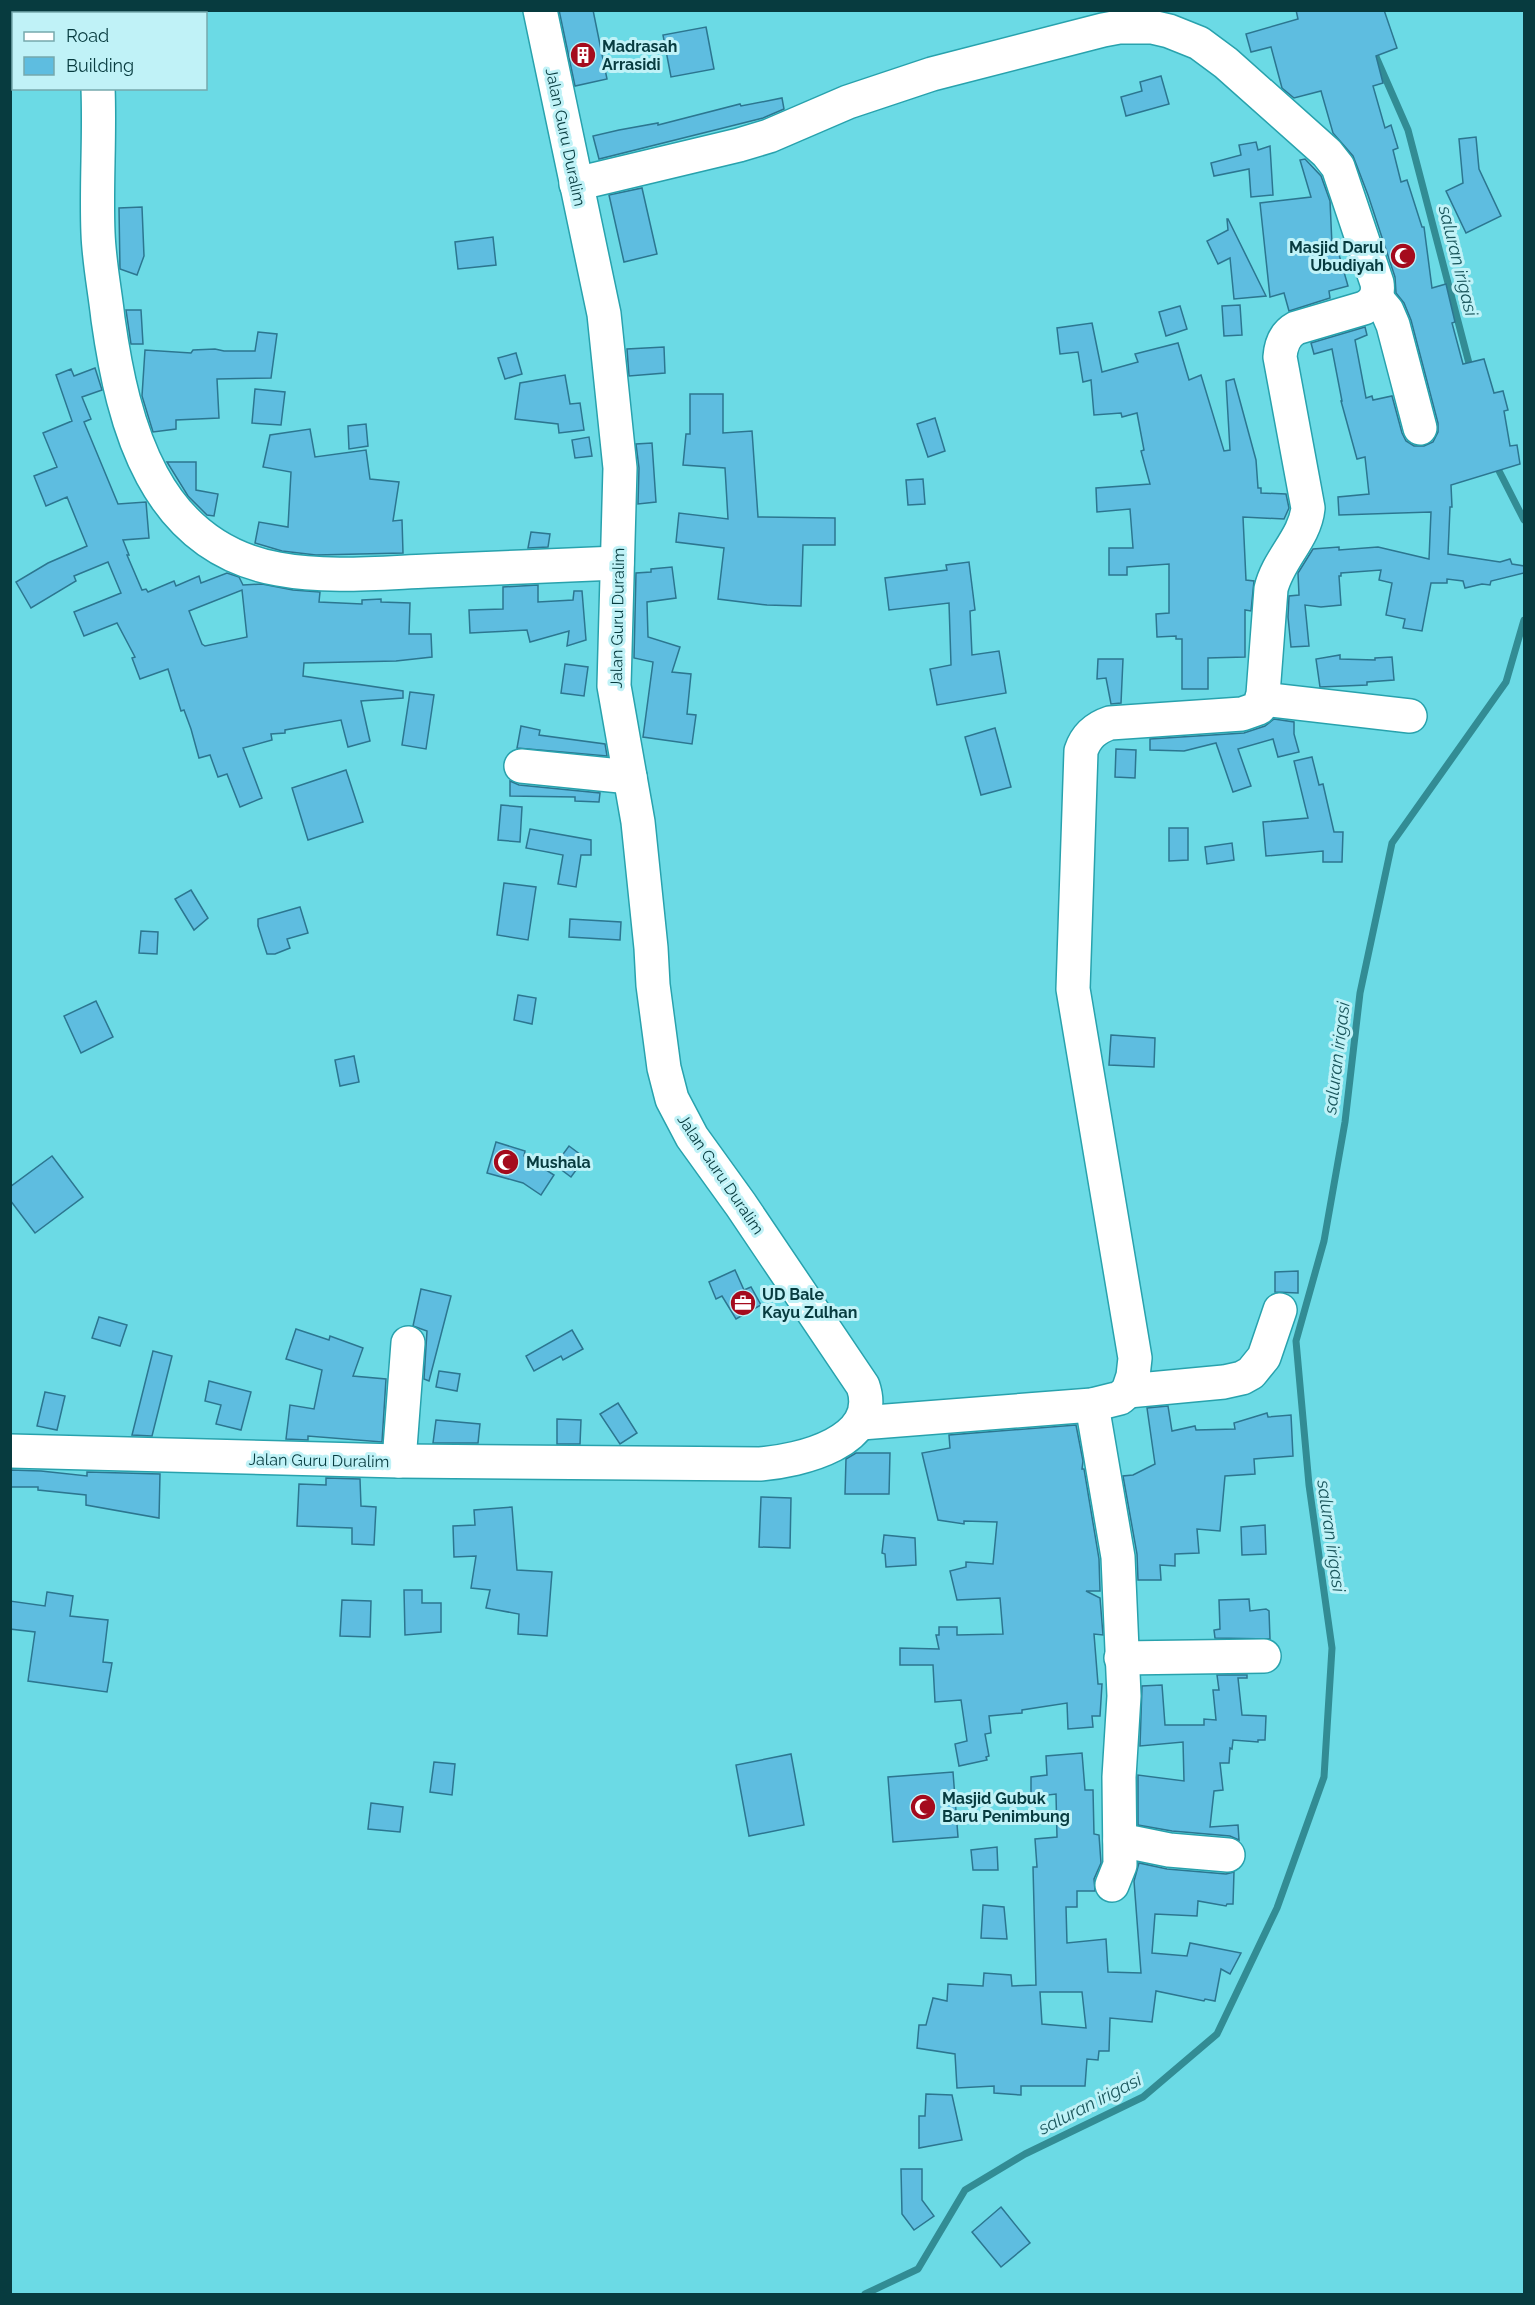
<svg xmlns="http://www.w3.org/2000/svg" width="1535" height="2305" font-family="Raleway,sans-serif">
<rect width="100%" height="100%" fill="#6bdae5"/>
<g fill="none" stroke-linecap="round" stroke-linejoin="round">
<g stroke="#328c94" stroke-width="7">
<path d="M1373,50L1408,130L1471,371"/>
<path d="M1495,463L1524,520"/>
<path d="M865,2294L918,2269L965,2190L1025,2154L1143,2097L1217,2034L1277,1908L1324,1777L1332,1648L1309,1485L1296,1341L1324,1241L1345,1122L1360,993L1392,843L1506,682L1524,620"/>
</g>
</g>
<g fill="#5ebde0" stroke="#2c7690" stroke-width="1.5" fill-rule="evenodd">
<path d="M559,10H593L607,79L575,86Z"/>
<path d="M1296,10H1384L1397,48L1376,56L1383,83L1373,86L1385,128L1391,125L1398,148L1393,150L1401,182L1407,180L1422,227H1424L1432,288L1446,284L1455,322L1452,323L1463,364L1484,359L1494,393L1503,391L1508,410L1504,411L1510,446L1517,445L1520,464L1451,485L1452,507H1450L1448,554L1500,562L1510,559L1512,564L1524,566V573L1491,581L1490,585L1482,584L1465,588L1463,581L1447,579V583H1431L1422,631L1403,628L1405,619L1386,615L1392,583L1379,580L1381,570L1341,573V576H1339L1341,605L1321,607L1305,605L1309,646L1291,647L1288,617L1289,596L1299,595L1298,573L1313,549L1339,547V550L1378,547L1429,559L1431,512L1339,515L1338,497L1369,494L1365,457L1357,459L1341,401H1342L1332,349L1314,354L1311,343L1365,327L1367,335L1355,340L1366,398L1372,396L1373,400L1392,396L1402,433L1406,441L1414,446H1424L1433,442L1438,432V423L1411,320L1404,303L1396,293L1395,277L1368,195L1353,156L1333,133L1321,91L1294,98L1282,88L1271,47L1251,52L1246,34L1298,19Z"/>
<path d="M706,27L714,69L671,77L663,35Z"/>
<path d="M1161,76L1169,104L1126,116L1121,97L1142,91L1140,82Z"/>
<path d="M782,98L784,109L763,118L599,159L593,136L619,130L658,123V125L740,104L741,106Z"/>
<path d="M1476,137L1479,169L1501,216L1466,233L1446,191L1463,183L1459,139Z"/>
<path d="M1256,142L1258,150L1270,146L1273,195L1251,197L1249,169L1214,176L1211,163L1241,155L1239,145Z"/>
<path d="M1305,159L1321,176L1330,201L1332,245L1336,244L1348,286L1329,291L1330,298L1289,311L1284,293L1270,297L1260,203L1311,197L1300,160Z"/>
<path d="M642,188L657,254L624,262L609,195Z"/>
<path d="M142,207L144,256L137,275L120,269L119,208Z"/>
<path d="M1227,219H1228L1266,296L1234,299L1230,258L1218,264L1207,241L1228,230Z"/>
<path d="M493,237L496,265L458,269L455,242Z"/>
<path d="M1240,305L1242,335L1224,336L1222,306Z"/>
<path d="M1180,306L1187,329L1166,336L1159,312Z"/>
<path d="M126,310H141L143,344H131Z"/>
<path d="M1092,323L1102,372L1138,362L1135,354L1178,343L1189,380L1201,375L1224,451L1230,450L1226,381L1234,379L1256,460L1258,488H1261V493L1286,494L1289,508L1284,519L1243,517L1246,580L1254,581L1251,611L1245,610V657L1208,658V689H1182V639H1176V636L1157,637L1156,614L1169,613V564L1127,567V575H1109V548H1133L1130,509L1097,512L1096,488L1150,484L1141,451L1144,450L1137,413L1122,417L1121,413L1094,415L1091,380L1083,382L1078,352L1060,354L1057,328Z"/>
<path d="M258,332L277,334L271,378L217,379L219,418L176,420V429L153,432L142,396L145,350L191,353L193,350L215,349L224,351H255Z"/>
<path d="M664,347L665,373L629,376L627,349Z"/>
<path d="M516,353L522,374L505,379L498,358Z"/>
<path d="M95,368L102,390L82,397L91,419L84,422L118,504L146,502L149,538L123,540L129,555H127L142,590L146,589L148,592L174,581L176,586L199,576L201,583L227,573L239,577L243,585L262,584L293,590L320,592L319,602L362,604V600L381,599V602L410,603L409,634H431L432,657L396,661L304,663L303,676L403,691V698L361,701L370,741L348,747L341,720L285,730V733L271,734L272,740L243,748L262,798L240,807L227,774L218,777L210,755L199,758L191,729L184,710L181,711L168,669L140,679L132,658L135,657L117,623L84,636L74,612L121,593L108,562L74,576L76,581L31,608L16,582L48,563L87,546L67,497L46,506L34,476L57,467L43,433L72,421L56,375L71,369L74,376ZM242,590L247,637L205,646L202,644L189,611Z"/>
<path d="M565,375L570,404L580,403L584,430L559,433L558,424L515,419L520,383Z"/>
<path d="M255,389L285,392L281,425L252,423Z"/>
<path d="M690,394H723V433L752,431L758,517L835,518V545H803L801,606L767,605L718,599L724,548L676,542L679,513L728,519L725,468L683,465L686,434H690Z"/>
<path d="M935,418L945,451L928,457L917,424Z"/>
<path d="M366,424L368,446L349,449L348,426Z"/>
<path d="M310,429L315,457L366,450L370,479L399,482L393,521L402,520L403,553L316,555L282,551L255,543L259,522L288,527L291,472L263,467L270,435Z"/>
<path d="M589,437L592,456L575,458L572,440Z"/>
<path d="M652,443L656,502L638,504L639,468L636,444Z"/>
<path d="M167,462H196V490L218,494L214,516L207,515L188,496Z"/>
<path d="M923,479L925,504L908,505L906,480Z"/>
<path d="M531,532L550,534L548,547L528,548Z"/>
<path d="M969,562L975,610L970,611L972,655L999,651L1006,693L937,705L930,669L951,665L949,603L889,610L885,578L947,570L946,565Z"/>
<path d="M672,567L676,598L647,602L648,637L680,647L672,672L691,674L687,714L696,715L692,744L643,737L653,662L634,658L636,573L651,572V569Z"/>
<path d="M538,585V602L573,600L574,591H582L586,640L567,646L569,631L530,642L527,630L470,633L469,610L503,609V587Z"/>
<path d="M1340,655V659L1375,660V658L1392,657L1394,680L1367,682V685L1320,687L1316,659Z"/>
<path d="M1098,659H1123L1121,703L1111,704L1106,678L1097,679Z"/>
<path d="M565,664L588,667L584,696L561,693Z"/>
<path d="M410,692L434,695L426,749L402,745Z"/>
<path d="M1274,719L1294,722V734L1299,752L1278,757L1273,739L1238,749L1251,786L1233,792L1216,743L1184,751L1150,750V739L1244,733L1265,726Z"/>
<path d="M521,726L540,730L539,735L605,744L607,756L517,748Z"/>
<path d="M995,728L1011,787L981,795L965,737Z"/>
<path d="M1116,749L1136,750L1135,778L1115,777Z"/>
<path d="M1312,757L1319,785L1323,784L1334,832H1343L1342,862H1323V851L1266,856L1263,822L1308,818L1294,761Z"/>
<path d="M346,770L363,822L308,840L292,788Z"/>
<path d="M510,781L519,785L600,793L599,802L575,801V797L510,796Z"/>
<path d="M501,805L522,807L520,842L498,840Z"/>
<path d="M1169,828H1188V860L1169,861Z"/>
<path d="M530,829L591,840V855H581L576,887L558,884L563,855L526,848Z"/>
<path d="M1232,843L1234,860L1207,864L1205,847Z"/>
<path d="M504,883L536,887L528,940L497,935Z"/>
<path d="M191,890L208,918L194,930L175,899Z"/>
<path d="M300,907L308,933L287,939L290,948L275,954H267L258,926V919Z"/>
<path d="M570,919L621,922L620,940L569,937Z"/>
<path d="M141,931L158,932L157,954L139,953Z"/>
<path d="M518,995L536,998L532,1024L514,1020Z"/>
<path d="M96,1001L113,1037L81,1053L64,1016Z"/>
<path d="M1111,1035L1155,1038L1154,1067L1109,1065Z"/>
<path d="M354,1056L359,1082L340,1086L335,1060Z"/>
<path d="M496,1142L525,1151L524,1156L554,1175L541,1195L523,1183L487,1173Z"/>
<path d="M569,1146L585,1158L571,1177L555,1165Z"/>
<path d="M52,1156L83,1197L35,1233L10,1200V1187Z"/>
<path d="M735,1270L744,1290L751,1287L761,1305L736,1319L722,1296L716,1299L709,1282Z"/>
<path d="M1298,1271V1293L1275,1292V1272Z"/>
<path d="M421,1289L451,1296L429,1381L424,1379L427,1331L413,1326Z"/>
<path d="M99,1317L127,1325L120,1346L92,1338Z"/>
<path d="M296,1329L329,1340L330,1336L363,1348L353,1376L386,1379L382,1442L308,1436V1440L286,1439L290,1405L314,1409L322,1370L286,1359Z"/>
<path d="M572,1330L583,1349L563,1360L561,1356L534,1371L526,1356Z"/>
<path d="M153,1351L172,1356L152,1436L132,1435Z"/>
<path d="M439,1371L460,1374L457,1391L436,1387Z"/>
<path d="M209,1381L251,1392L241,1430L216,1424L221,1405L205,1401Z"/>
<path d="M45,1392L65,1396L57,1430L37,1426Z"/>
<path d="M618,1403L637,1433L620,1444L600,1414Z"/>
<path d="M1168,1406L1172,1431L1195,1426L1196,1430L1235,1429L1234,1423L1267,1413L1268,1417L1291,1415L1293,1456L1254,1459L1255,1474L1225,1476L1220,1531L1197,1529L1199,1553L1175,1554V1566L1160,1565L1161,1580H1138L1137,1554L1123,1476L1133,1475L1155,1464L1147,1408Z"/>
<path d="M557,1419L581,1420L580,1444H557Z"/>
<path d="M436,1420L480,1424L478,1443H433Z"/>
<path d="M1076,1425L1083,1461L1082,1469H1084L1099,1559L1100,1591H1086L1100,1598L1103,1635L1094,1634L1098,1684H1102L1100,1716H1092L1093,1727L1068,1729L1067,1703L1022,1710V1713L989,1716L991,1733L985,1734L989,1756L986,1757L987,1760L959,1766L955,1744L967,1741L961,1700L935,1702L933,1665H900V1648L939,1649L936,1635H939V1627H957V1635L1003,1634L1000,1598L957,1600L950,1571L966,1567V1562L993,1564L997,1522L964,1521V1524L938,1520L922,1453L950,1448L949,1435Z"/>
<path d="M856,1453H890L889,1494H845L846,1459Z"/>
<path d="M10,1470L41,1471L87,1476V1472L160,1474L159,1518L86,1505V1495L38,1490V1487H10Z"/>
<path d="M326,1478L360,1479L361,1506L376,1507L374,1545L352,1544V1528L297,1526L299,1484L326,1485Z"/>
<path d="M761,1497L791,1498L790,1548L759,1547Z"/>
<path d="M512,1507L517,1570L552,1572L547,1636L518,1634L519,1614L486,1608L490,1590L471,1588L476,1556L454,1557L453,1526L475,1525L474,1510Z"/>
<path d="M1265,1525L1266,1554L1242,1555L1241,1527Z"/>
<path d="M884,1535L915,1538L916,1565L886,1567L885,1554L882,1553Z"/>
<path d="M404,1590H422V1603H441V1632L405,1635Z"/>
<path d="M47,1592L73,1596L70,1616L108,1620L103,1662L112,1663L107,1692L28,1681L35,1632L10,1629V1601L45,1606Z"/>
<path d="M1249,1599L1250,1611L1266,1609L1269,1611L1270,1639L1215,1638L1214,1630L1220,1629L1219,1600Z"/>
<path d="M342,1600L371,1601L370,1637L340,1636Z"/>
<path d="M1217,1675H1247V1678H1238L1242,1715L1266,1716L1265,1740H1258V1742L1233,1740L1232,1749L1230,1748L1229,1763H1220L1223,1790L1214,1791L1210,1827L1238,1825L1239,1840L1230,1836L1172,1831L1138,1825V1775L1184,1781L1183,1742L1140,1746L1142,1686L1162,1685L1165,1725H1204V1719L1216,1720L1213,1690H1219Z"/>
<path d="M1082,1753L1085,1790H1093L1094,1834L1099,1835L1101,1863L1094,1879L1095,1891H1077V1907H1066L1067,1943L1106,1939L1108,1972L1141,1973L1134,1881L1139,1863L1167,1869L1226,1874L1234,1872L1233,1904H1227L1226,1906L1198,1901L1197,1916L1155,1914L1152,1953L1187,1956L1190,1943L1241,1953L1230,1974L1221,1969L1215,2001L1205,1999L1204,2001L1156,1991L1152,2022L1110,2018L1109,2051H1099L1098,2060L1087,2059L1085,2086H1021V2095L994,2093V2086L957,2088L955,2054L917,2048L919,2025H926L933,1998L947,2001L948,1984L983,1986L984,1973L1011,1975L1012,1986L1036,1985L1033,1867H1037L1035,1839L1057,1837L1056,1794L1031,1797V1777L1047,1775L1046,1756ZM1040,1992H1082L1086,2028L1042,2024Z"/>
<path d="M791,1754L804,1825L749,1836L736,1765Z"/>
<path d="M434,1762L455,1764L452,1795L430,1792Z"/>
<path d="M953,1772L958,1837L893,1842L888,1777Z"/>
<path d="M371,1803L403,1807L400,1832L368,1829Z"/>
<path d="M997,1847L998,1870H973L971,1850Z"/>
<path d="M983,1905L1004,1907L1007,1939L981,1938Z"/>
<path d="M926,2094L952,2095L962,2140L919,2148V2116H925Z"/>
<path d="M901,2169H922V2200L934,2216L914,2230L902,2214Z"/>
<path d="M1001,2207L1030,2243L1001,2267L972,2232Z"/>
</g>
<g fill="none" stroke-linecap="round" stroke-linejoin="round">
<g stroke="#28a2ad" stroke-width="36">
<g id="minor">
<path d="M96,10V14"/>
<path d="M98,88C100,137 96,185 98,233C99,262 105,291 108,319C123,425 154,547 278,569C325,578 379,573 427,571C490,568 554,566 617,563"/>
<path d="M576,184L739,145L769,136L848,102L932,74L1103,30L1119,27H1152L1169,31L1199,43L1226,63L1327,153L1338,167L1377,283C1379,295 1374,303 1364,308L1296,328C1285,334 1281,344 1280,357L1308,508C1305,538 1278,559 1271,589L1263,694L1259,708L1242,714L1110,723C1095,728 1086,736 1081,751L1073,989L1135,1358L1133,1376L1128,1391L1120,1398L1092,1405L861,1423"/>
<path d="M1376,298L1387,311L1393,325L1420,428"/>
<path d="M1262,699L1410,716"/>
<path d="M521,766L630,777"/>
<path d="M1128,1391L1224,1382L1242,1378L1251,1373L1264,1357L1280,1310"/>
<path d="M1092,1405L1118,1557L1124,1696L1119,1777L1120,1865L1112,1885"/>
<path d="M10,1451L399,1461L760,1464C799,1461 882,1442 863,1386L741,1205L692,1137L672,1099L664,1068L653,985L651,948L638,822L614,686L620,468L604,314L540,10"/>
<path d="M399,1461L408,1343"/>
<path d="M1121,1658L1264,1656"/>
<path d="M1120,1840L1169,1850L1228,1855"/>
</g>
</g>
<use href="#minor" stroke="#fff" stroke-width="33"/>
</g>
<defs>
<g id="building-disc" transform="scale(1.35)"><circle r="9.5" fill="#a50b1d" stroke="#c0f2f7"/><path d="M-4-6H4V6H1V3H-1V6H-4ZM-2.5-4.3h1.7v1.8h-1.7ZM.8-4.3h1.7v1.8H.8ZM-2.5-1h1.7V.8h-1.7ZM.8-1h1.7V.8H.8Z" fill="#fff"/></g>
<g id="mosque-disc" transform="scale(1.35)"><circle r="9.5" fill="#a50b1d" stroke="#c0f2f7"/><path d="M3.5-4.9A6 6 0 1 0 3.5 4.9A5 5 0 1 1 3.5-4.9Z" fill="#fff"/></g>
<g id="office-disc" transform="scale(1.35)"><circle r="9.5" fill="#a50b1d" stroke="#c0f2f7"/><path d="M-6-3h4V-5.5h4V-3h4V5H-6ZM-1-4.5V-3h2v-1.5ZM-6 0V1H6V0Z" fill="#fff"/></g>
</defs>
<g fill-rule="evenodd">
<use href="#building-disc" x="583" y="55"/>
<use href="#mosque-disc" x="1403" y="256"/>
<use href="#mosque-disc" x="506" y="1162"/>
<use href="#office-disc" x="743" y="1303"/>
<use href="#mosque-disc" x="923" y="1807"/>
</g>
<g text-anchor="middle" stroke-width="6" stroke-linejoin="round" paint-order="stroke">
<g font-size="16" font-weight="bold" fill="#073b3f" stroke="#c0f2f7" text-anchor="start">
<text x="602" y="52">Madrasah<tspan x="602" dy="18">Arrasidi</tspan></text>
<text x="1384" y="253" text-anchor="end">Masjid Darul<tspan x="1384" dy="18">Ubudiyah</tspan></text>
<text x="526" y="1168">Mushala</text>
<text x="762" y="1300">UD Bale<tspan x="762" dy="18">Kayu Zulhan</tspan></text>
<text x="942" y="1804">Masjid Gubuk<tspan x="942" dy="18">Baru Penimbung</tspan></text>
</g>
<g font-size="16" fill="#073b3f" stroke="#c0f2f7">
<text transform="translate(566 137) rotate(78)" y="6">Jalan Guru Duralim</text>
<text transform="translate(617 618) rotate(-89)" y="6">Jalan Guru Duralim</text>
<text transform="translate(721 1174) rotate(56)" y="6">Jalan Guru Duralim</text>
<text transform="translate(319 1460) rotate(1)" y="6">Jalan Guru Duralim</text>
</g>
<g font-size="18" font-style="italic" fill="#1a565c" stroke="#c0f2f7">
<text transform="translate(1458 261) rotate(76)" y="6">saluran irigasi</text>
<text transform="translate(1337 1058) rotate(-83)" y="6">saluran irigasi</text>
<text transform="translate(1331 1536) rotate(82)" y="6">saluran irigasi</text>
<text transform="translate(1090 2104) rotate(-27)" y="6">saluran irigasi</text>
</g>
</g>
<rect width="1535" height="2305" fill="none" stroke="#073b3f" stroke-width="24"/>
<rect x="12" y="12" width="195" height="78" fill="#c0f2f7" stroke="#76a9ad" stroke-width="1.5"/>
<rect x="24" y="32" width="30" height="9" fill="#ffffff" stroke="#76a9ad" stroke-width="1.5"/>
<text x="66" y="42" font-size="18" fill="#073b3f">Road</text>
<rect x="24" y="57" width="30" height="18" fill="#5ebde0" stroke="#76a9ad" stroke-width="1.5"/>
<text x="66" y="72" font-size="18" fill="#073b3f">Building</text>
</svg>
